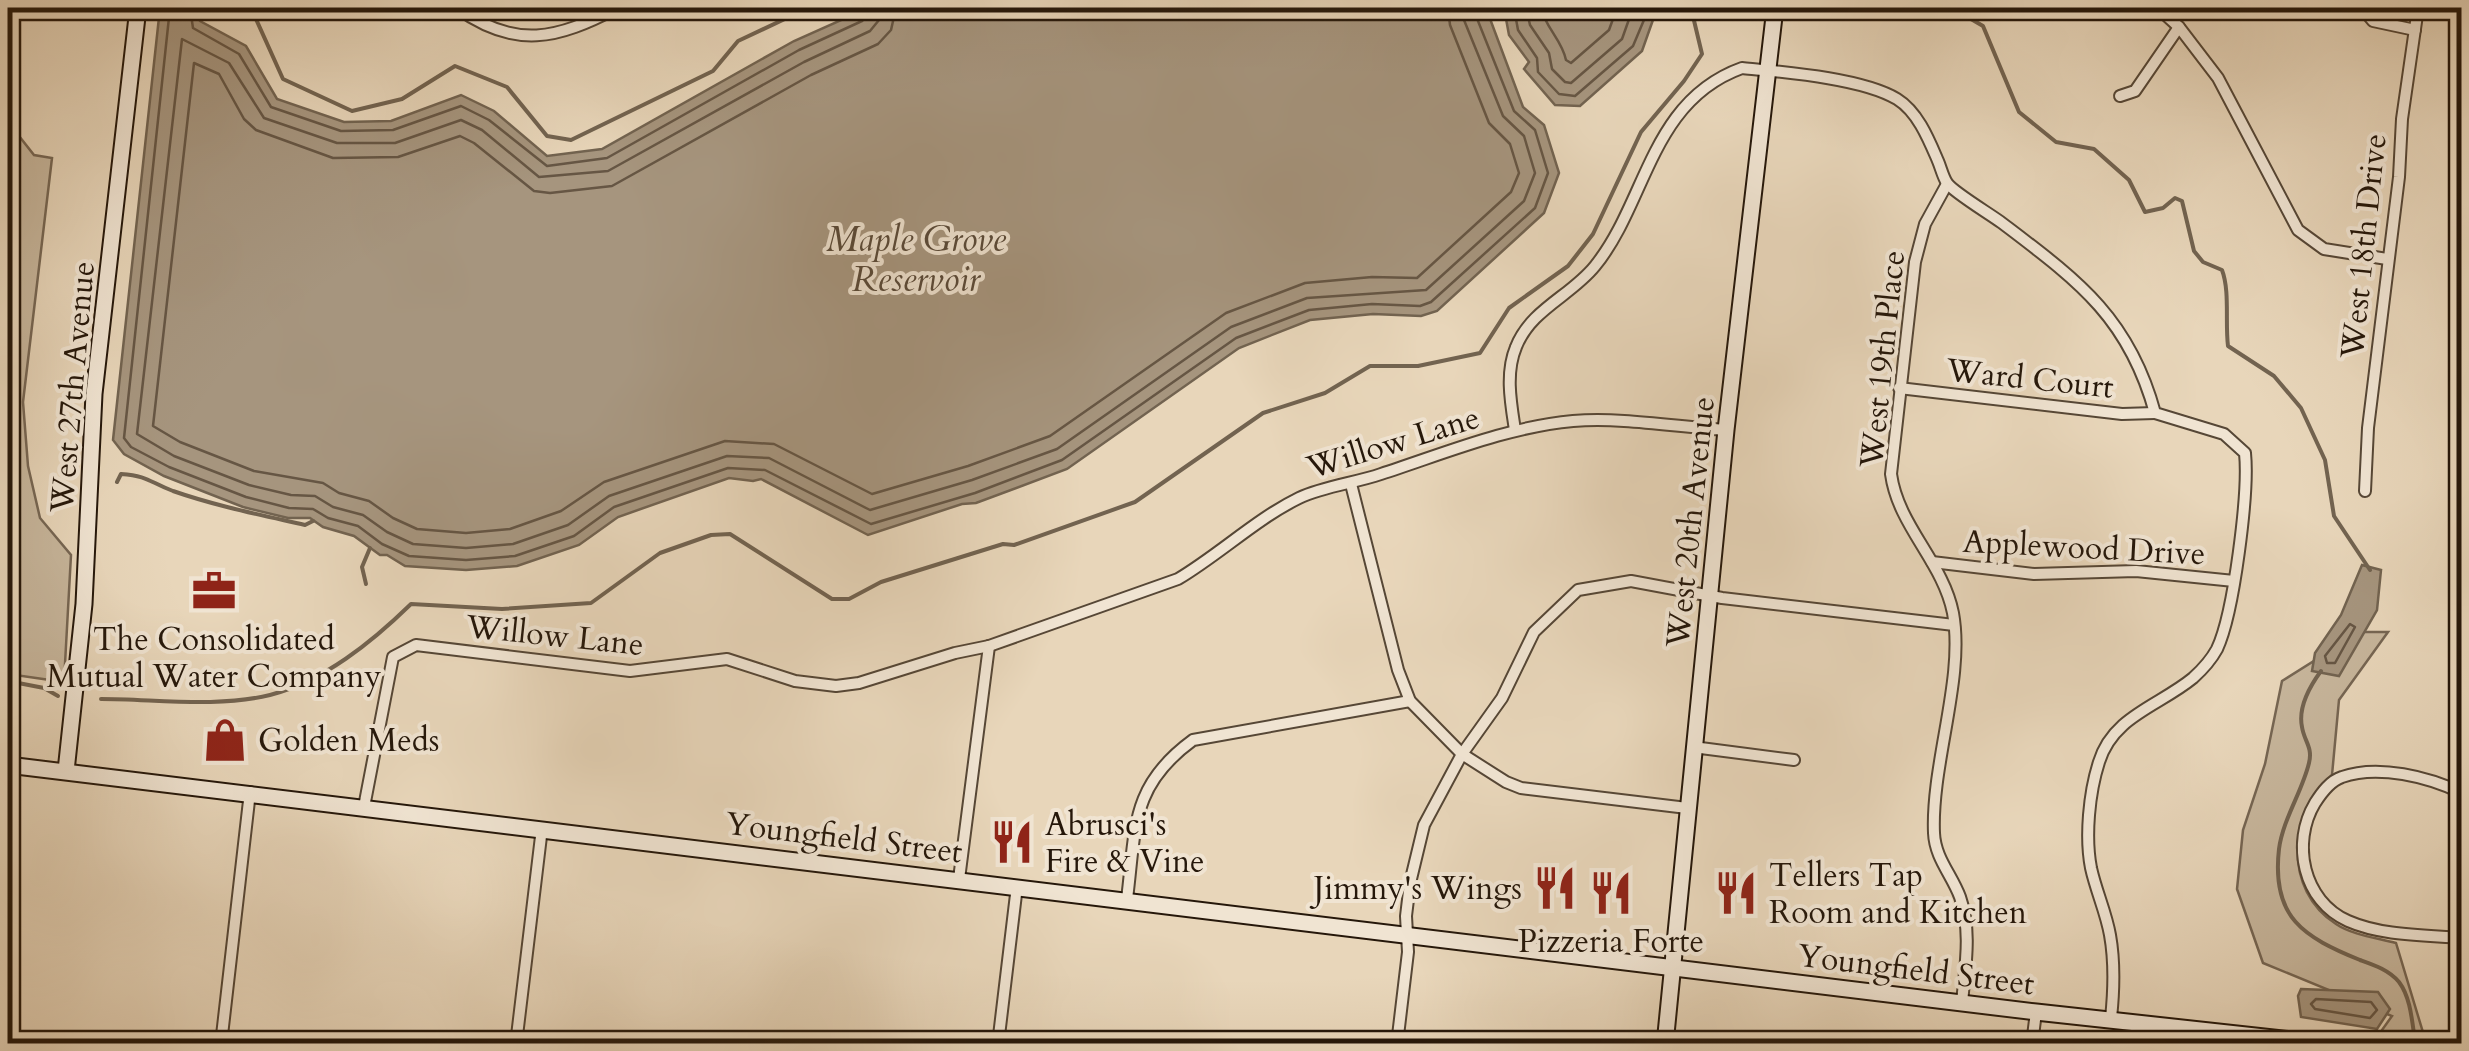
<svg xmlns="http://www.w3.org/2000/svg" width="2469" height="1051" font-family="Cardo,serif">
<rect width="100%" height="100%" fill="#e8d6ba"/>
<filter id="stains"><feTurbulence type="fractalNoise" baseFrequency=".002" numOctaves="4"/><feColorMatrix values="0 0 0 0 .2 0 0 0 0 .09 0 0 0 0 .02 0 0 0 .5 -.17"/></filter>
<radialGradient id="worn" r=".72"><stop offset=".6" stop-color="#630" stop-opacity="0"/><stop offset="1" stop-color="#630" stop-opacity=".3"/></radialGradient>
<g fill="#c7b69c" stroke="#766653" stroke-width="2.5">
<path d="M8,122L34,155L52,158L23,402L28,466L40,518L71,555L64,682L8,674Z"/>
<path d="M2360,632H2388L2339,700L2332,775C2288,814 2283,890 2336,924C2352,935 2378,938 2396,943L2425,1039L2377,1037L2392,1016L2263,963L2237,889L2243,830L2265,764L2282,681Z"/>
</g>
<g fill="#a6957e" stroke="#726350" stroke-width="2.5">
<path d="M160,8H199L200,21L246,46L277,99L344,122L391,121L461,95L494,111L547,156L602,149L794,41L868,8H1486L1523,107L1544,125L1559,173L1544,213L1437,311L1421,316L1373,314L1310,320L1239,348L1067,469L976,503L962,504L868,535L761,479L753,481L729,478L618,517L579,545L517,566L466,570L405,566L387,555H380L354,536L323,527L310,518H288L243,507L164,476L124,454L113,440Z"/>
<path d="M1504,8H1662L1654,17L1642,51L1580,106L1555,105L1524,69L1529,62L1509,35Z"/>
<path d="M2362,565L2381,570L2377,610L2339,676L2312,671L2315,653L2341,615Z"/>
<path d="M2301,989L2378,992L2390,1009L2377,1029L2301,1017L2298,996Z"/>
</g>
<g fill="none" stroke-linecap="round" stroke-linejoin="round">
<g stroke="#665644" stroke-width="2.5">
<path d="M170,8L124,438L131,447L169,467L246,497L289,508L313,509L328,518L358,526L382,544L409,556L466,560L515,556L574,536L614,507L728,468L765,470L871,524L975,493L1062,460L1236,338L1309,310L1372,304L1420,306L1431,302L1535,208L1548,173L1535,130L1514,111L1476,16V8"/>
<path d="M190,8L193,28L239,54L271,107L341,131L393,130L461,106L489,120L547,166L607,158L799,50L862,21L868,15L869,8"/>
<path d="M881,8L879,20L870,31L804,62L608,171L539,177L482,130L461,120L395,143H337L264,118L229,63L182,39L137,434L174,456L249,485L291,495L315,496L333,507L363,515L387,532L413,544L466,548L513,544L568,525L609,496L727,456L769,458L870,510L972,480L1057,449L1231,327L1307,298L1426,290L1524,201L1535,173L1524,136L1503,116L1464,20L1463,8"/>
<path d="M896,8L891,30L878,44L811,75L612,186L550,193L534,191L474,143L460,136L398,157L333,158L256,130L244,119L219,74L194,63L153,426L180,442L254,471L323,483L339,493L369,501L393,518L417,529L466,533L510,529L561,511L604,482L725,441L774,444L872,494L968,466L1050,436L1226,313L1305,283L1372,277L1417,278L1511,192L1519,173L1510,144L1489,123L1450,25L1448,8"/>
<path d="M1514,8L1518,30L1537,58L1538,72L1559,94L1575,96L1633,46L1649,8"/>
<path d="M1526,8L1530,25L1549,53L1552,69L1565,82L1571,83L1622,39L1633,8"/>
<path d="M1541,8C1545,27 1562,40 1566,60L1571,63L1609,30L1617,8"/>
<path d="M2350,624L2355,627L2335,663H2327L2325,656Z"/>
<path d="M2316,999L2371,1002L2377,1010L2370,1018L2315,1009L2311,1004Z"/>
</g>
<g stroke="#726350" stroke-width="4">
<path d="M251,8L283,79L352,111L402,99L455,66L507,87L547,136L571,140L713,71L738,41L808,8"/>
<path d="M1952,8L1983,26L2019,112L2056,142L2094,149L2129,180L2145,212L2163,208L2175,198L2182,201L2194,251L2203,262L2222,270C2230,291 2225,322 2228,346L2274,376L2301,408L2325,460L2334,516L2370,570"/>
<path d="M117,482L121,474C149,476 149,482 173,491C216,506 261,515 305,525L313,521"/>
<path d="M366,584L362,567L370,548"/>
<path d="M2321,671C2310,686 2298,708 2302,727C2304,741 2313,747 2309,763C2302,792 2283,819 2279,849C2271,918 2304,937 2360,960C2374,965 2389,970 2399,982C2411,998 2412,1022 2415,1041"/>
<path d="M8,681L44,688L58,696"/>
<path d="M101,699C155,699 217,708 270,695C324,681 372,642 411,604L502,609L591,603L660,553L711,535L730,534L832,599H849L881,582L1003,544L1014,545L1135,502L1263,413L1325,393L1370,366H1418L1480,353L1509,308L1568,266L1593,234L1641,132L1684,81L1702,54L1691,8"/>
</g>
<g stroke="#564736" stroke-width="14">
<g id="street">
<path d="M457,8C516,50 557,39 617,8"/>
<path d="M2158,8L2179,27L2218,78L2298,230L2324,249L2387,259"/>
<path d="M2362,8L2373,21L2415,30"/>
<path d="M2120,96L2135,91L2179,27"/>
<path d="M1947,184L1925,224L1915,262L1891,474C1898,526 1943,562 1953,613C1965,678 1931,764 1934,833C1935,858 1952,875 1960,897C1972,931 1965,968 1962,1003"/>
<path d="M1899,388L2122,414L2155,413"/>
<path d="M1515,430C1511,404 1505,373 1516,347C1531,309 1571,296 1595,266C1647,202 1650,101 1742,68C1783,72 1862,78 1897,99C1918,112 1929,140 1938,161C1941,168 1943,177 1947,183C1953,192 1990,214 2002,223C2077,280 2129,317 2155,413L2224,434L2245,453C2249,492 2234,613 2217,649C2211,660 2203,669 2193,678C2159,706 2113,716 2099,762C2089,793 2085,837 2091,868C2096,891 2106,912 2110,935C2115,963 2114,990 2111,1018"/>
<path d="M1351,484L1398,670L1410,701L1462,754L1506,782L1521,788L1687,808"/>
<path d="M2365,491L2368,428L2399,177L2402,119L2418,8"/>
<path d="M1932,562L2034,574L2136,571L2234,581"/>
<path d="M1693,747L1794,760"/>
<path d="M2462,793C2429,777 2378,764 2342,777C2330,781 2322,792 2315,803C2291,843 2303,901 2348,921C2382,936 2425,935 2462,938"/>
<path d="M364,807L393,657L416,645L630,671L727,659L795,681L836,686L859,683L955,653L989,646L1178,579C1220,554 1256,519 1299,498C1324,486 1355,483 1381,474C1443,454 1507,427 1573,421C1623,417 1676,427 1726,430"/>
<path d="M959,879L989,646"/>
<path d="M1127,899C1136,828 1130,786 1193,740L1410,701"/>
<path d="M221,1044L250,792"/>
<path d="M516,1044L542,828"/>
<path d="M998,1044L1017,886"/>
<path d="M1397,1044L1408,952L1406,916L1410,883L1424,825L1462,754L1502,698L1534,632L1578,590L1631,581L1722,598L1954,625"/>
<path d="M2032,1044L2036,1012"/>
</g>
</g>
<g stroke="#25170a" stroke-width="19">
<g id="secondary">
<path d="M8,765L2036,1012L2329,1044"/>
<path d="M66,771L84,604L94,394L138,8"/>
<path d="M1665,1044L1726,430L1775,8"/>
</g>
</g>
<use href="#street" stroke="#f0e4d2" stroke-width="10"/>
<use href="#secondary" stroke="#f0e4d2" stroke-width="15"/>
</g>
<defs>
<g id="office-bare" transform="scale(3.45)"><path d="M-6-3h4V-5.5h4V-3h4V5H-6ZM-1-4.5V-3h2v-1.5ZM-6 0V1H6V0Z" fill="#8f2418" stroke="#f0e4d2" stroke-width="2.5" paint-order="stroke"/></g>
<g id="shop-bare" transform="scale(3.45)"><path d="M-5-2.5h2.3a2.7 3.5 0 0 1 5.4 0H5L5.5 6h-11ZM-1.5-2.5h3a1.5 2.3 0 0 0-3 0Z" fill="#8f2418" stroke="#f0e4d2" stroke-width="2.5" paint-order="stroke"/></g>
<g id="restaurant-bare" transform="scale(3.45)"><path d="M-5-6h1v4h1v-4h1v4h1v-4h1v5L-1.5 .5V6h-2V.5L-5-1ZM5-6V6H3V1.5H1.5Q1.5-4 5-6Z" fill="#8f2418" stroke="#f0e4d2" stroke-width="2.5" paint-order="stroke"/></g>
</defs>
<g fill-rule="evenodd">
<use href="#office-bare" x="214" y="591"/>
<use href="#shop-bare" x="225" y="740"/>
<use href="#restaurant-bare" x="1012" y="842"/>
<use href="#restaurant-bare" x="1555" y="888"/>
<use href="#restaurant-bare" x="1611" y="893"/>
<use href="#restaurant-bare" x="1736" y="893"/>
</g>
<g text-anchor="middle" stroke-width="8" stroke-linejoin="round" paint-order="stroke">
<g font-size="32" fill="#25170a" stroke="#f0e4d2">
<text transform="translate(2363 246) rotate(-84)" y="11">West 18th Drive</text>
<text transform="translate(1882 359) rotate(-84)" y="11">West 19th Place</text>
<text transform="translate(2030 378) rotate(6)" y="11">Ward Court</text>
<text transform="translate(72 387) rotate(-85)" y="11">West 27th Avenue</text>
<text transform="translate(1393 442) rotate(-17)" y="11">Willow Lane</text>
<text transform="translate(1690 522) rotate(-84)" y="11">West 20th Avenue</text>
<text transform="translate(2084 547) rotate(3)" y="11">Applewood Drive</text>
<text transform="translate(555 635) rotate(6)" y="11">Willow Lane</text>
<text transform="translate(844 837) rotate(7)" y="11">Youngfield Street</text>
<text transform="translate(1916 969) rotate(7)" y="11">Youngfield Street</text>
</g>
<g font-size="32" fill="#25170a" stroke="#f0e4d2" text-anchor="start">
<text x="214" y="650" text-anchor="middle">The Consolidated<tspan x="214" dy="37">Mutual Water Company</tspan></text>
<text x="258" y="751">Golden Meds</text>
<text x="1045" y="835">Abrusci's<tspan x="1045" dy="37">Fire &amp; Vine</tspan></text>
<text x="1769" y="886">Tellers Tap<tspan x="1769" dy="37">Room and Kitchen</tspan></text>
<text x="1522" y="899" text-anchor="end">Jimmy's Wings</text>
<text x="1611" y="952" text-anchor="middle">Pizzeria Forte</text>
</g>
<g font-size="35" font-style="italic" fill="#594938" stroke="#f0e4d2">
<text x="916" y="251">Maple Grove<tspan x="916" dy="40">Reservoir</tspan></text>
</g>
</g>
<rect width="2469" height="1051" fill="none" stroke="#e8d6ba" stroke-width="40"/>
<rect x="10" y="10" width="2449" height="1031" fill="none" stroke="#25170a" stroke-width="5"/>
<rect x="20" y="20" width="2429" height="1011" fill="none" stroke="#25170a" stroke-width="2.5"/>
<rect width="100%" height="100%" filter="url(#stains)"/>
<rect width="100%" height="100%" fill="url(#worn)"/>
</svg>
